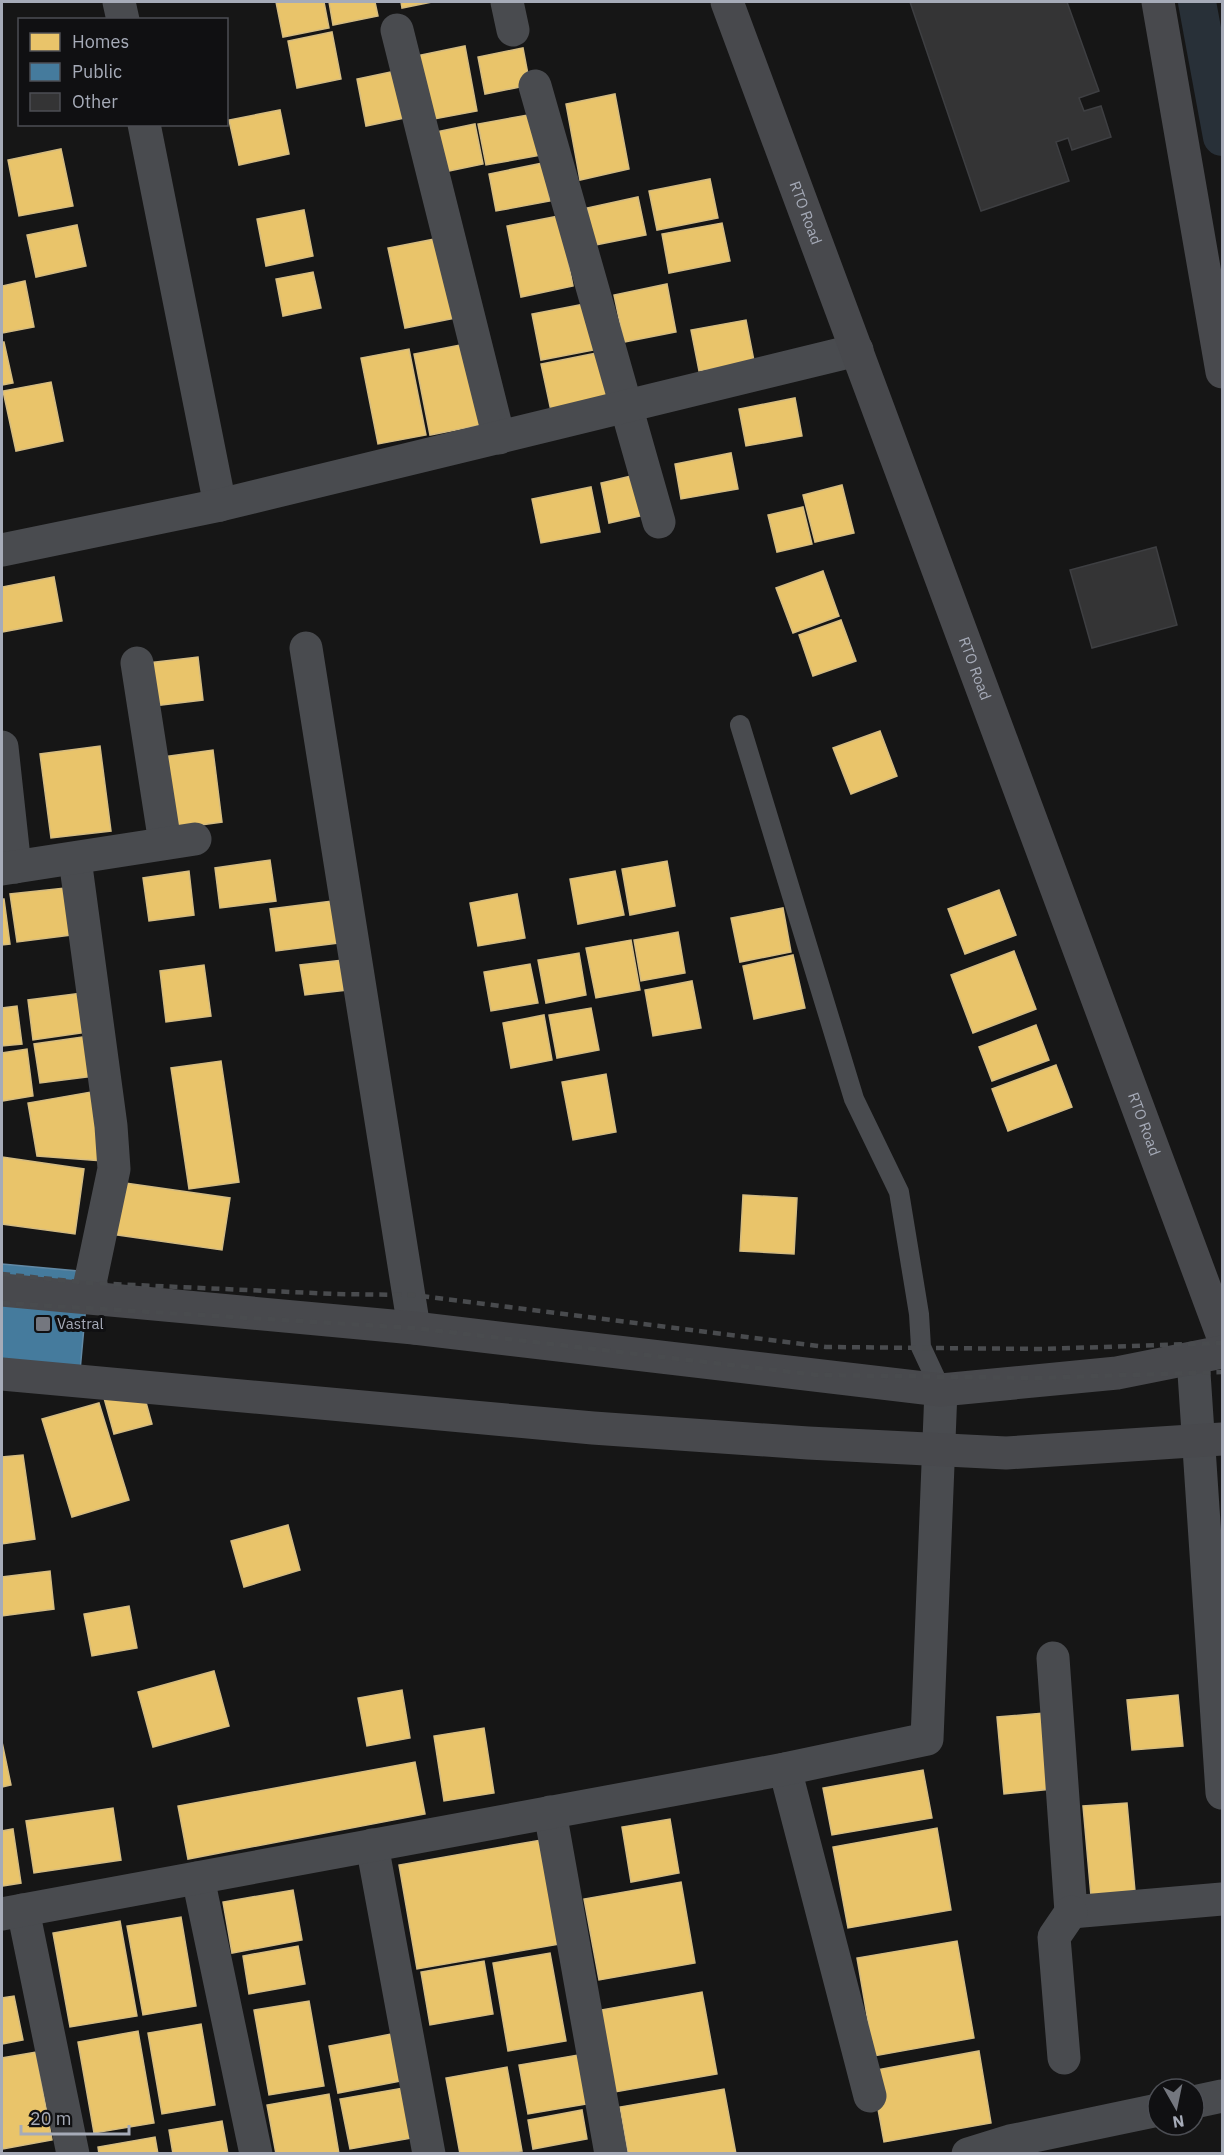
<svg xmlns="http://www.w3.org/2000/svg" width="1224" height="2155" font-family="'IBM Plex Sans',sans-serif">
<rect width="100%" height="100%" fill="#161616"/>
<g fill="#e9c46a" stroke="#d5bc81" stroke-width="1.5">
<path d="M276,2H324L329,28L283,37Z"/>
<path d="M329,2H375L378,16L333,25Z"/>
<path d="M401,2H432L402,8Z"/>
<path d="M332,32L341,79L297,88L288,41Z"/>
<path d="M465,46L477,111L429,120L416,56Z"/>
<path d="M523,48L530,85L485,94L478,57Z"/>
<path d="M396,71L405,118L366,126L357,79Z"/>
<path d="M615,94L629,169L580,180L566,104Z"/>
<path d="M280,110L289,154L239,165L229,120Z"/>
<path d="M539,113L547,154L486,165L478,124Z"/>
<path d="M475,124L483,164L439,173L431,133Z"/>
<path d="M61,149L73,206L19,216L8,160Z"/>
<path d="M543,163L550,201L496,211L489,174Z"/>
<path d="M710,179L718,218L657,230L649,191Z"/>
<path d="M638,197L646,235L595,245L587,208Z"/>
<path d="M304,210L313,256L266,266L257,219Z"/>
<path d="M559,216L573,286L521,297L507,226Z"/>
<path d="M722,223L730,261L669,273L662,234Z"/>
<path d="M77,225L86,266L36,277L27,235Z"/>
<path d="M440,238L456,318L405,328L388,248Z"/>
<path d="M313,272L321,308L283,316L276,279Z"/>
<path d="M25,281L34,327L2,333V286Z"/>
<path d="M667,284L676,332L624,342L614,295Z"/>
<path d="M590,303L599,349L541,360L532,314Z"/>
<path d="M746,320L754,361L699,371L691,330Z"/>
<path d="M2,342H4L13,383L2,385Z"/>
<path d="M466,344L481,425L430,435L414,354Z"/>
<path d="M409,349L426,435L378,444L361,358Z"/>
<path d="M602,352L611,400L551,411L541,364Z"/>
<path d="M51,382L63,441L16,451L3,391Z"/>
<path d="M795,398L802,436L746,446L739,409Z"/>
<path d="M731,453L738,489L681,499L675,464Z"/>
<path d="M640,474L649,514L609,523L601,483Z"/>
<path d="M842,485L854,533L815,542L803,495Z"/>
<path d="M591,487L600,532L541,543L532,499Z"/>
<path d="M803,507L812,544L777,552L768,515Z"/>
<path d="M823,571L839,616L793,633L776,588Z"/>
<path d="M54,577L62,621L2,632V587Z"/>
<path d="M841,620L856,661L813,676L799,635Z"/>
<path d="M198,657L203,700L154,706L148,663Z"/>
<path d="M880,731L897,776L851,794L833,748Z"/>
<path d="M100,746L111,831L51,838L40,754Z"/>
<path d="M213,750L222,822L172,829L163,757Z"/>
<path d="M270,860L276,901L220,908L215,868Z"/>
<path d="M667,861L675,906L630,915L622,869Z"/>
<path d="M189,871L194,915L149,921L143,878Z"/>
<path d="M615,871L624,915L578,924L570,879Z"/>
<path d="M65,888L71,935L17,942L10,894Z"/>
<path d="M999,890L1016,935L965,954L948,909Z"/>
<path d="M517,894L525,938L478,946L470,903Z"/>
<path d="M2,899H4L10,944L2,945Z"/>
<path d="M340,900L346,942L276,951L270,909Z"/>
<path d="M783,908L791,952L740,962L731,918Z"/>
<path d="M678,932L685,973L641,981L634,940Z"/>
<path d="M631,940L640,990L596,998L586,948Z"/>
<path d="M1014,951L1036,1009L973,1033L951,975Z"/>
<path d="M579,953L586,995L546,1003L538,960Z"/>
<path d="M793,955L805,1008L754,1019L743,966Z"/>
<path d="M343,960L347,990L305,995L300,965Z"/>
<path d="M530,964L538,1003L491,1011L484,972Z"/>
<path d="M204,965L211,1016L166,1022L160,971Z"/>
<path d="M692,981L701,1028L653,1036L645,990Z"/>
<path d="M82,993L87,1032L33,1040L28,1000Z"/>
<path d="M17,1006L22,1044L2,1046V1008Z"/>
<path d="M591,1008L599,1050L557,1058L549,1015Z"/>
<path d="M544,1015L552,1060L511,1068L503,1023Z"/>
<path d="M1036,1025L1049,1060L992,1081L979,1047Z"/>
<path d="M89,1036L94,1076L40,1083L34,1044Z"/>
<path d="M27,1049L33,1096L2,1101V1053Z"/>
<path d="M221,1061L239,1182L189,1189L171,1068Z"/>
<path d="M1056,1065L1072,1107L1008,1131L992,1089Z"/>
<path d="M606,1074L616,1132L573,1140L562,1082Z"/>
<path d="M91,1092L103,1161L37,1156L28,1103Z"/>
<path d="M2,1157L84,1169L75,1234L2,1224Z"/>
<path d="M118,1182L230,1198L222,1250L111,1234Z"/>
<path d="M743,1195L797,1198L794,1254L740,1251Z"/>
<path d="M142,1388L152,1424L114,1434L104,1398Z"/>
<path d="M99,1403L129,1500L72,1517L42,1419Z"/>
<path d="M23,1455L35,1539L2,1544V1457Z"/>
<path d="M288,1525L300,1570L244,1587L231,1541Z"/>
<path d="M50,1571L54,1609L2,1616V1577Z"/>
<path d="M129,1606L137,1648L92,1656L84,1614Z"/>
<path d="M214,1671L229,1726L153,1747L138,1692Z"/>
<path d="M402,1690L410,1738L367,1746L358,1698Z"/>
<path d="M1178,1695L1183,1746L1132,1750L1127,1700Z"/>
<path d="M1044,1713L1052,1789L1004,1794L997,1717Z"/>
<path d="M484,1728L494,1793L444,1801L434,1736Z"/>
<path d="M2,1742L11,1785L2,1787Z"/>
<path d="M415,1762L425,1814L188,1859L178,1806Z"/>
<path d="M923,1770L932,1818L832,1835L823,1788Z"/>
<path d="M1127,1803L1135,1891L1091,1896L1083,1806Z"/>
<path d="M113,1808L121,1860L34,1873L26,1821Z"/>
<path d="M670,1819L679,1873L631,1882L622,1827Z"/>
<path d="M937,1828L951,1910L848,1928L833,1847Z"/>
<path d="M13,1829L21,1883L2,1886V1831Z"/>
<path d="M541,1840L560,1944L417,1969L399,1865Z"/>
<path d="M681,1882L695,1963L599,1980L584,1899Z"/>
<path d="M293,1890L302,1940L232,1953L223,1902Z"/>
<path d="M181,1917L196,2006L143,2015L127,1926Z"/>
<path d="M120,1921L137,2016L70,2027L53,1933Z"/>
<path d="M957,1941L974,2038L874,2056L857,1958Z"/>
<path d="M298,1946L305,1984L249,1994L243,1956Z"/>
<path d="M550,1953L566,2041L508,2051L493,1963Z"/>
<path d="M484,1961L493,2014L430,2025L421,1972Z"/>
<path d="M702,1992L717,2074L615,2092L601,2010Z"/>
<path d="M14,1996L23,2040L2,2044V1998Z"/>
<path d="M309,2001L324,2086L269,2095L254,2010Z"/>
<path d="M201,2024L215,2105L162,2114L148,2033Z"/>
<path d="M138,2031L154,2123L94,2133L78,2042Z"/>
<path d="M392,2034L401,2081L338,2093L329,2046Z"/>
<path d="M979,2051L991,2123L884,2142L871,2071Z"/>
<path d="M36,2052L52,2140L2,2149V2058Z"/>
<path d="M578,2055L587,2104L528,2114L519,2065Z"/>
<path d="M507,2067L522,2151L460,2154L446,2078Z"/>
<path d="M403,2088L412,2138L350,2149L340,2099Z"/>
<path d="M724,2089L736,2154H628L620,2107Z"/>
<path d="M329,2094L339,2154H276L267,2105Z"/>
<path d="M582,2110L587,2139L533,2149L528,2120Z"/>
<path d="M222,2121L228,2154H173L169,2130Z"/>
<path d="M155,2137L158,2154H99L98,2147Z"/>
</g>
<path fill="#457b9d" stroke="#6289a5" stroke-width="1.5" d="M2,1264L89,1272L79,1382L2,1375Z"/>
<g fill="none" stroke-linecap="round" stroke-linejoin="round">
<path stroke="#283038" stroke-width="38" d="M1197,2L1222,137"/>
</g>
<g fill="#343435" stroke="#3e3f42" stroke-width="1.5">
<path d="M910,2H1067L1099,91L1079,98L1084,111L1101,106L1111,137L1072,150L1068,138L1056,142L1069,181L981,211Z"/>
<path d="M1156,547L1177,625L1092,648L1070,570Z"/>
</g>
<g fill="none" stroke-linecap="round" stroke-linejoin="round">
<path stroke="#494b4f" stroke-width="20" d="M740,725L854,1099L899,1192L919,1314L921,1347L941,1390"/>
<g stroke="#494b4f" stroke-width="33">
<path d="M119,2L123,20"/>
<path d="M507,2L513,30"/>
<path d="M397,30L499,438"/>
<path d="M535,86L659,522"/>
<path d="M144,124L220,505"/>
<path d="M2,550L220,505L857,350"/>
<path d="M306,648L414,1328"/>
<path d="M137,663L165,843"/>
<path d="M2,747L15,867"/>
<path d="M75,859L111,1126L114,1169L90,1283"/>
<path d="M2,869L195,839"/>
<path d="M1193,1358L1222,1793"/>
<path d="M1053,1658L1071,1912L1222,1899"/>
<path d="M785,1769L870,2096"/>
<path d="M550,1812L611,2154"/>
<path d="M372,1845L429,2154"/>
<path d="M198,1878L256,2154"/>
<path d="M23,1910L73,2154"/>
<path d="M2,1914L785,1769L927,1739L941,1390"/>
<path d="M1064,2058L1054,1937L1071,1912"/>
<path d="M1194,2102L1222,2096"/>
<path d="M968,2154L1010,2141L1158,2110"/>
</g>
<g stroke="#48494d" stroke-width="33">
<path id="s1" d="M727,2L1222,1334"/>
<path d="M1158,2L1222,372"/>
<path d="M2,1290L414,1328L941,1390L1117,1373L1222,1352"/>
<path d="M2,1374L593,1428L808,1443L1006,1453L1222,1439"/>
</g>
<g stroke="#494b4e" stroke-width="4.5" stroke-dasharray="8 6" stroke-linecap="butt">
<path d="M2,1274L90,1283L335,1294L414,1295L826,1347L1042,1349L1222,1343"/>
<path d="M2,1303L414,1328L817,1375L1037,1378L1222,1372"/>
</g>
</g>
<rect fill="#74777f" stroke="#101012" stroke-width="2" x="35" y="1316" width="16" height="16" rx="3"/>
<g text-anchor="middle" stroke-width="6" stroke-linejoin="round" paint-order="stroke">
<g font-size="15" fill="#a6abb8" stroke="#101012">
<text dy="5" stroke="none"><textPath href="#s1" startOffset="225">RTO Road</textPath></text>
<text dy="5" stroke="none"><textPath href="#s1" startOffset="711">RTO Road</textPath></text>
<text dy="5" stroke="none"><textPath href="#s1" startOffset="1197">RTO Road</textPath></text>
</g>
<g font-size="15" fill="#a6abb8" stroke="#101012" text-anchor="start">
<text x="57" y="1329">Vastral</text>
</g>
</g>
<rect width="1224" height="2155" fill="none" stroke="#a6abb8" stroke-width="6"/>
<rect x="18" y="18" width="210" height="108" fill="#101012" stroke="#4c4e54" stroke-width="1.5"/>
<rect x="30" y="33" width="30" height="18" fill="#e9c46a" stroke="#4c4e54" stroke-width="1.5"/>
<text x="72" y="48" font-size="18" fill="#a6abb8">Homes</text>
<rect x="30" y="63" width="30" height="18" fill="#457b9d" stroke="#4c4e54" stroke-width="1.5"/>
<text x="72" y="78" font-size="18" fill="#a6abb8">Public</text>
<rect x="30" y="93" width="30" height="18" fill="#343435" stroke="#4c4e54" stroke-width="1.5"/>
<text x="72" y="108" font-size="18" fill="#a6abb8">Other</text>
<g transform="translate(1176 2107) rotate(171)"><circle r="28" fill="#101012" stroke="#4c4e54" stroke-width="1.5"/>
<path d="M0-4.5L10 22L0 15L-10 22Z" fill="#74777f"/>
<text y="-9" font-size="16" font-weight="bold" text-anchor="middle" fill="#a6abb8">N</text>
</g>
<path d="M21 2125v9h108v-9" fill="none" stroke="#a6abb8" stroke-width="3"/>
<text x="30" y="2125" font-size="18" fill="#a6abb8" stroke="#101012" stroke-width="4.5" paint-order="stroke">20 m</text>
</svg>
